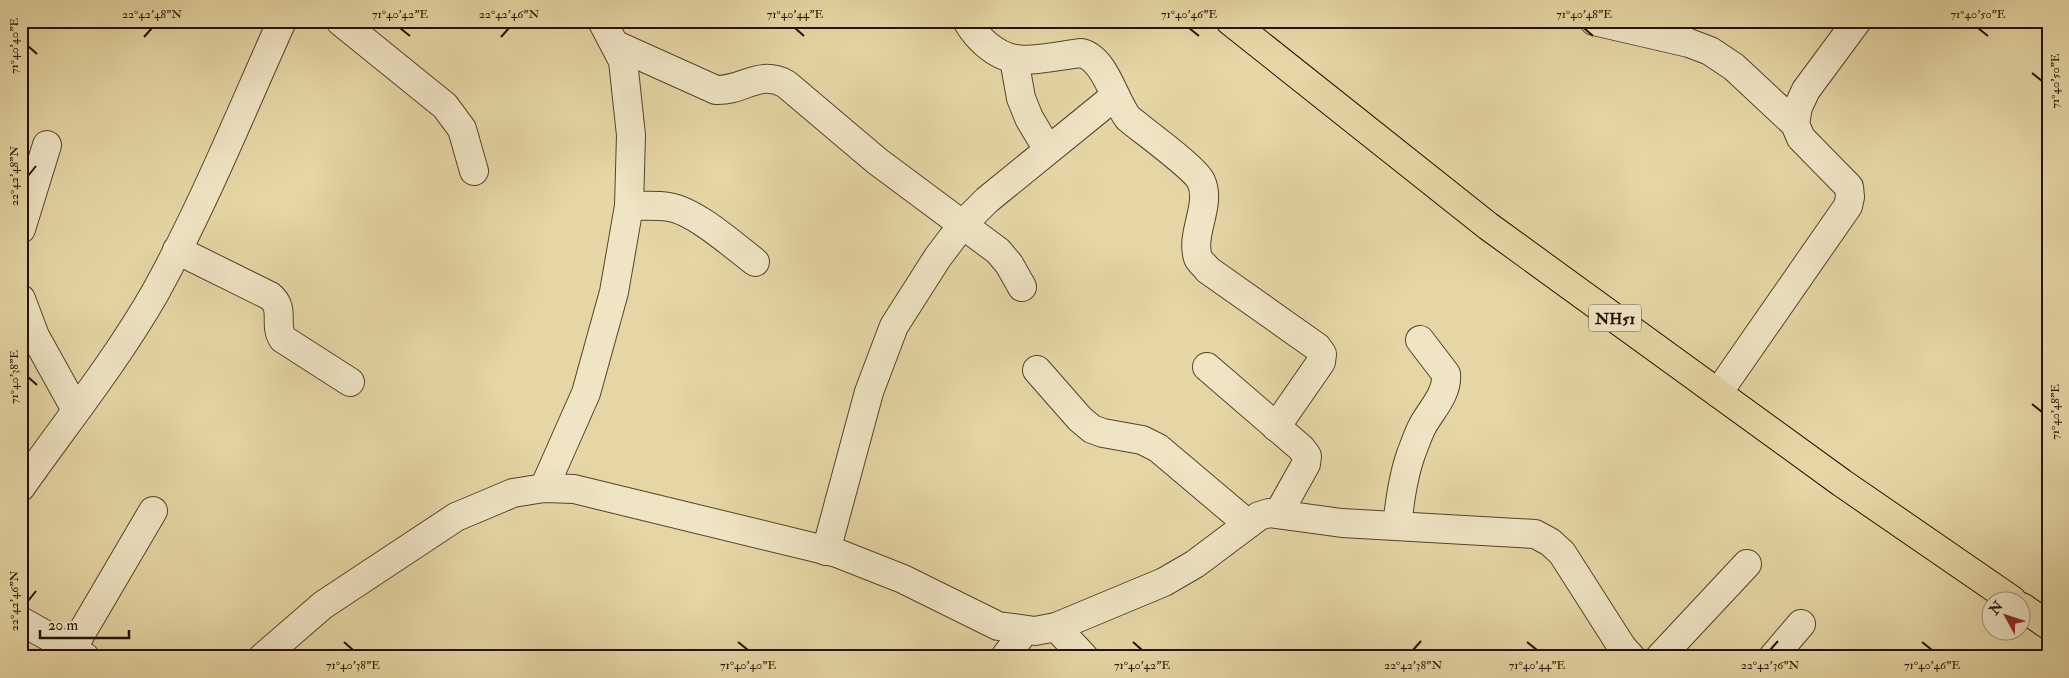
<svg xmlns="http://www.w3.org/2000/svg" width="2069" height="678" font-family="'IM FELL Double Pica',serif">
<rect width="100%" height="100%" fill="#e6d6a5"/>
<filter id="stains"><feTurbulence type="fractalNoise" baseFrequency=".004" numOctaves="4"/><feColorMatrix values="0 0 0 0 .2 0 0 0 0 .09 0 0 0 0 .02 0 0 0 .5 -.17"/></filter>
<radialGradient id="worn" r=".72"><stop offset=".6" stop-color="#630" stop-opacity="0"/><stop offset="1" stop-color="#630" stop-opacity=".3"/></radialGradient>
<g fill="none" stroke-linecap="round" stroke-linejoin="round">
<g stroke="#544329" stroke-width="30">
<g id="minor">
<path d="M340,21L445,106L462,129L474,171"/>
<path d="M967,21C977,38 994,55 1015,59C1032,62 1063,55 1081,53C1105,58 1114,100 1128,118C1142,130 1194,167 1201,181C1212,205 1190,233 1198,258C1200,262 1205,266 1208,270L1317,347L1322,354L1321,362L1276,427"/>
<path d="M1594,21L1689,43L1710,51L1734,67L1795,124"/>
<path d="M616,45L716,90C744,91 759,69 786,84L877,161L998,251L1009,264L1022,287"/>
<path d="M1014,59L1021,98L1029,118L1048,150"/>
<path d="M629,206C642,206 656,205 669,207C695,211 733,245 755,262"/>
<path d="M21,229L47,145"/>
<path d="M177,250L270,296C286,309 273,325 283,339L350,382"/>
<path d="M21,299L35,336L76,410"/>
<path d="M1207,367L1301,448L1307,456L1306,464L1278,514"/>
<path d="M1037,370L1080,419L1092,429L1103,433L1142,440L1158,448L1248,524"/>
<path d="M1718,393L1848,206L1850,197L1849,187L1801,138L1795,124L1798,107L1806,90L1857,21"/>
<path d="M21,487C66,423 116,361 155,293C203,206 241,112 282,21"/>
<path d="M544,488L586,393L614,292L629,206L631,135L623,61L602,21"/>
<path d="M1397,525C1400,501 1403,477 1411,454C1415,444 1418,434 1423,425C1432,409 1448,393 1446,374L1420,340"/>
<path d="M826,551L869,392L894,326L938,257L963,224L987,200L1115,96"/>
<path d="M21,621L85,657"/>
<path d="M1056,627L1084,657"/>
<path d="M72,649L153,511"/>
<path d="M263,657L323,605L456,517L513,493L544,488L574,489L837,553L903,579L998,626L1035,631L1056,627L1164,582L1195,564L1259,516L1269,513L1342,523L1535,534L1550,542L1562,553L1622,647L1631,657"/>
<path d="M1005,657L1025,630"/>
<path d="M1660,657L1747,564"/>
<path d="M1773,657L1801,624"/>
</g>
</g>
<g stroke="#241200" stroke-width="30">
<g id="highway">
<path d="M1230,21L1488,226L1842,483L2012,600"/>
<path d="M2022,607L2048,625"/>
</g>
</g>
<use href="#minor" stroke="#efe4c4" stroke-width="28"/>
<use href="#highway" stroke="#e6d6a5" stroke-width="28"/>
</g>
<path fill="none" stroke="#241200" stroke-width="2" d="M400,28L410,36M795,28L804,36M1189,28L1199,36M1584,28L1593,36M1978,28L1988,36M144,37L152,28M501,37L509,28M28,46L37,54M2032,73L2042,81M28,176L36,166M28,377L37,385M2032,404L2042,412M28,601L36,591M344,642L353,650M738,642L748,650M1133,642L1142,650M1527,642L1537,650M1922,642L1932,650M1413,650L1421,641M1770,650L1778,641"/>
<g text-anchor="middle" stroke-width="5" stroke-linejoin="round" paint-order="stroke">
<rect fill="#efe4c4" stroke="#61513b" stroke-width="1" x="1589" y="304.5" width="52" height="27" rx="4"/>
<g font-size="16" font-weight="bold" fill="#241200">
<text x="1615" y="324">NH51</text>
</g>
</g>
<rect width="2069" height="678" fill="none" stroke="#e6d6a5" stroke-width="55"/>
<g transform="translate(2006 616) rotate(310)"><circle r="24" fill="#efe4c4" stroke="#9e9076"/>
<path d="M0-4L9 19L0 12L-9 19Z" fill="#8f2418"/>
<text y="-8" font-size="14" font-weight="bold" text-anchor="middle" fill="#241200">N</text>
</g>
<path d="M40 630v8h89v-8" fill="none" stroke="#241200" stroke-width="2.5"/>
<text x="48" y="630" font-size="15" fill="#241200" stroke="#efe4c4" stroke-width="4" paint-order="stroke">20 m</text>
<rect x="28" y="28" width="2014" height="622" fill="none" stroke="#241200" stroke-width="2"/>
<g font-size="12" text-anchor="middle" fill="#241200">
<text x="152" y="18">22°42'48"N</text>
<text x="400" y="18">71°40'42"E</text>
<text x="509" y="18">22°42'46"N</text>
<text x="795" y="18">71°40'44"E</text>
<text x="1189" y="18">71°40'46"E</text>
<text x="1584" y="18">71°40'48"E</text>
<text x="1978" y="18">71°40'50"E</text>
<text transform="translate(14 46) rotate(-90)" y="4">71°40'40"E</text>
<text transform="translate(2055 81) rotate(-90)" y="4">71°40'50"E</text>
<text transform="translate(14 176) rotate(-90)" y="4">22°42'48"N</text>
<text transform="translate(14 377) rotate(-90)" y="4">71°40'38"E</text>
<text transform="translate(2055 412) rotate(-90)" y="4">71°40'48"E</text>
<text transform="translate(14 601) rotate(-90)" y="4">22°42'46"N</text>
<text x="353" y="669">71°40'38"E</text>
<text x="748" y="669">71°40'40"E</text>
<text x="1142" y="669">71°40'42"E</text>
<text x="1413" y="669">22°42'38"N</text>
<text x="1537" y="669">71°40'44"E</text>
<text x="1770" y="669">22°42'36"N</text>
<text x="1932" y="669">71°40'46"E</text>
</g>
<rect width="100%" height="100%" filter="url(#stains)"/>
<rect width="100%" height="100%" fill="url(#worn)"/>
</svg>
